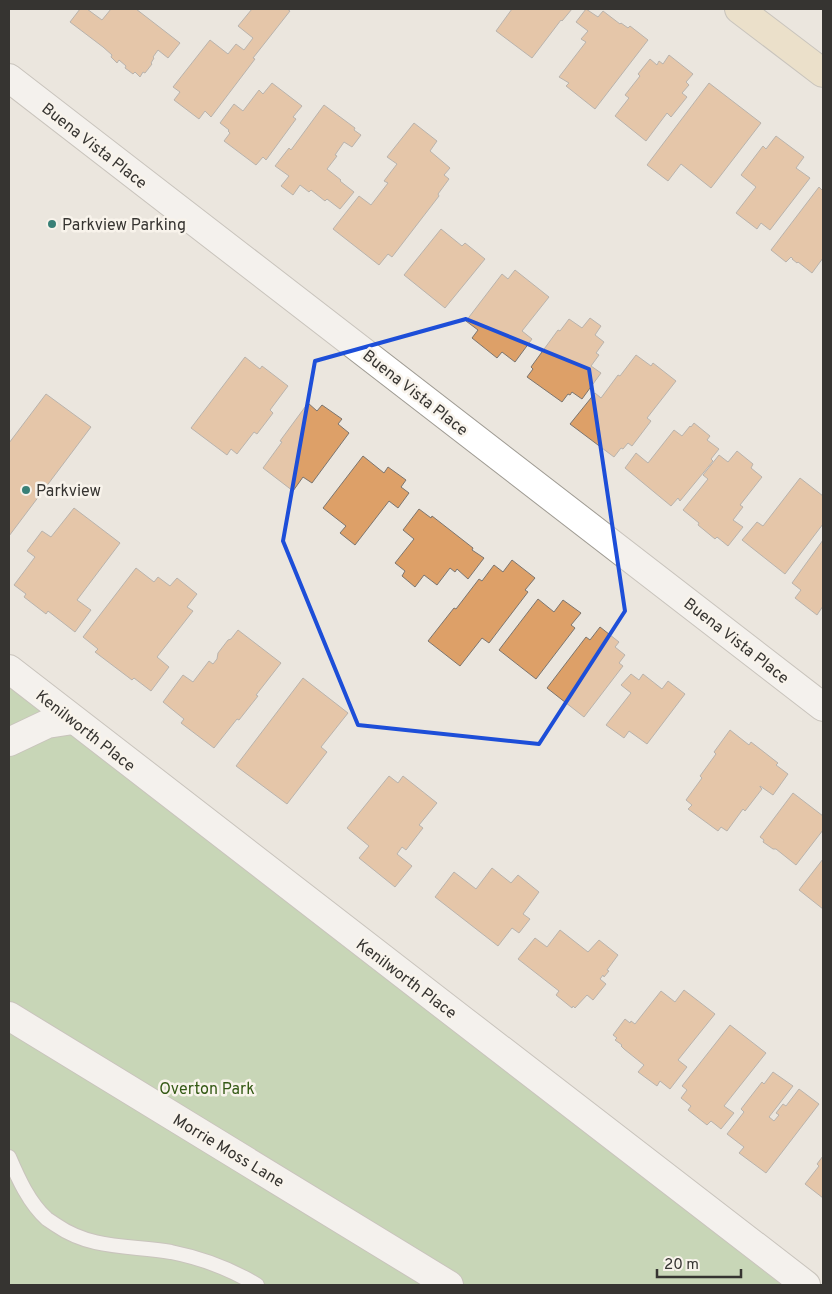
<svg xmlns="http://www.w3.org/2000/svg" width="832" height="1294" font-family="Overpass,sans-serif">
<rect width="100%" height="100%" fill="#ebe6de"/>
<path fill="#9ec388" d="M9,684L12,686L782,1285H9Z"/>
<g fill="#dda068" stroke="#7c756f">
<path d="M80,9H87L102,20L111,9H136L180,43L168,58L158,50L153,57L154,58L151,63L152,64L145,73L143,72L140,77L135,72L133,74L125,68L126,66L119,60L117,63L111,57L112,55L103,47L70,22Z"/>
<path d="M252,9H287L290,11L253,58L255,59L211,117L205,111L199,119L174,100L180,92L173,87L210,40L228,54L236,44L244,50L253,38L238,26Z"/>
<path d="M512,9H572L562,21L561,20L532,58L496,31Z"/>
<path d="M586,9L598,17L603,11L620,24L621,23L628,28L630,26L648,40L595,109L566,86L569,83L559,77L586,42L581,39L588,31L576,22Z"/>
<path d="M669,55L693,74L686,82L689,85L682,93L687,97L671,117L667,113L646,141L615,116L629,98L625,95L640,76L638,74L650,59L657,65L659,61L663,64Z"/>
<path d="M272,83L302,106L293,117L296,119L266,160L263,157L256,165L224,141L230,133L228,131L229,130L220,123L234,104L243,111L259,90L263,94Z"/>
<path d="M709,83L761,123L711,188L681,164L668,181L647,165Z"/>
<path d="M324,105L355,128L354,130L361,135L352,147L344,142L335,155L337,156L327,169L341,180L340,181L354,192L340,209L327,199L325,201L311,190L309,192L300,185L293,195L281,186L289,176L275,166L289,148L291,150Z"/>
<path d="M414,123L437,141L430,151L450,168L444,175L449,179L438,194L439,196L392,257L388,254L379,265L333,229L359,196L371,205L388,183L384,181L397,164L387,157Z"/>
<path d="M776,136L804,157L796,168L810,178L770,230L761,223L757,229L736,213L756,187L741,175L763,146L766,149Z"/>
<path d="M819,187L823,191V258L812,273L798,262L797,263L792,259H793L791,257L786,262L771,250Z"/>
<path d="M441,229L462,246L465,243L485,259L445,308L404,275Z"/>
<path d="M515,270L549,297L522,331L532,339L515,362L502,352L497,358L472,338L478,330L466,321L502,274L508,279Z"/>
<path d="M590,318L601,326L595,335L604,342L596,353L599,355L591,366L601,373L582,399L572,392L570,395L568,394L562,402L527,377L533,369L531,367L558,330L560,331L569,319L582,328Z"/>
<path d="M636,355L651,366L653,363L676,381L647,418L651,421L632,446L628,443L623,449L621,448L614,457L570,424L595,393L601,398L618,375L620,376Z"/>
<path d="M245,357L260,369L262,366L288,386L270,410L273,413L257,434L254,432L237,454L231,449L227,455L191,428Z"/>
<path d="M46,394L91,427L9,536V443Z"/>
<path d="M308,403L317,411L322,405L342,419L338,424L349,433L312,483L303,477L293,491L263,468L282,442L280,441Z"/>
<path d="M694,423L710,436L707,440L719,449L711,459L713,461L680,501L678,498L671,506L625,468L636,453L648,463L674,430L682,436L690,426L691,427Z"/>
<path d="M737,451L753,464L751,468L762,477L740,505L743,507L733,520L743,527L728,546L717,537L715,539L698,525L699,523L683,510L708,479L703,475L719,455L728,462Z"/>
<path d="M363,456L384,473L388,467L406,480L401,487L409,493L398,508L389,501L355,545L340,533L346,526L323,508Z"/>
<path d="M800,478L823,496V524L785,574L742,540L757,522L763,526Z"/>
<path d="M74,508L120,543L77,600L91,610L75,632L48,611L46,614L24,597L26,594L14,585L35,557L27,551L42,531L51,537Z"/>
<path d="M419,509L431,518L432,516L473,548L472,550L484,558L468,579L457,569L455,572L450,568L437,585L424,575L415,587L402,576L405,571L395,563L414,539L403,530Z"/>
<path d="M823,540V606L817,615L795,598L801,590L792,583Z"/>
<path d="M512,560L535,578L525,590L528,592L489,643L482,638L460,666L428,641L454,608L456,609L479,579L482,581L494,565L503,572Z"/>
<path d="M136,568L154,582L158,577L170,586L177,578L197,594L187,607L193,611L157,657L169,667L151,691L134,678L132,680L95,652L98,649L83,637Z"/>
<path d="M538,599L554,612L563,600L581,613L571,625L575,628L536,679L499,650Z"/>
<path d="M600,627L619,642L615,647L625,655L619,663L623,666L584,717L547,688L586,637L590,640Z"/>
<path d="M238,630L281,663L256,695L258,696L239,720L237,719L214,748L181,723L184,719L163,702L183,675L193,682L209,661L213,664L217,659L218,653L228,640L231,639Z"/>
<path d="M631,674L639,680L643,674L662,689L668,681L685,694L647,744L629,731L624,738L606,725L631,693L621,685Z"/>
<path d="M303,678L348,713L321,747L327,752L287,804L236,766Z"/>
<path d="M730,730L749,745L751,742L778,763L776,765L788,774L773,795L760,786V787L762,789L745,811L743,809L727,831L721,827L718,831L688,809L692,805L686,800L702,778L700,776L716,754L714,752Z"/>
<path d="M389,776L398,783L403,776L437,803L419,825L423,828L406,850L402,847L397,854L412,866L395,887L359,858L369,846L347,828Z"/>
<path d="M793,793L823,816V830L796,865L776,849H773L763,842L764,840L760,837Z"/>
<path d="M823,859V909L799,890Z"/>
<path d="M492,868L511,883L518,875L539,892L523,914L530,919L519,933L512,928L498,946L435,897L454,872L476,889Z"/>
<path d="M560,930L588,952L599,940L618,955L607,970L609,971L604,977L603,975L600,979L606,984L593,1000L587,995L575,1008L573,1006L572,1008L556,995L559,991L518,959L535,938L547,947Z"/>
<path d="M684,990L715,1014L678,1060L687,1067L670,1089L660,1081L657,1086L638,1072L644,1065L624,1049L621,1046L622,1045L615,1040L617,1038L613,1035L625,1019L630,1023L631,1021L635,1024L661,991L675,1002Z"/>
<path d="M730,1025L766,1053L724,1106L734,1113L721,1129L711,1121L707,1125L688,1110L691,1106L681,1098L687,1090L682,1086Z"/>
<path d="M773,1072L793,1086L769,1117L774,1121L779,1115L776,1113L783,1104L786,1106L799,1089L819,1104L766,1173L739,1153L744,1147L727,1134L744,1112L741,1109L762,1082L764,1084Z"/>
<path d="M823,1156V1198L805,1184L819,1166L817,1164Z"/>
</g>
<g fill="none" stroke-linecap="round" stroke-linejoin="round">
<g stroke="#9f9b93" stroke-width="16">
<path id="lane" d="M9,1157C18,1178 29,1203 47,1219C50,1221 53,1223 56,1225C92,1250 131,1245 171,1252C201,1258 231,1269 257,1285"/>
</g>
<g stroke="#9f9b93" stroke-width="30">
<g id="street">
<path d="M9,78L823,707"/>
<path d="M9,669C273,876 541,1079 806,1285"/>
<path d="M9,742L47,724L73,720"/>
<path d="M9,1016L377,1241L449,1285"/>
</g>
</g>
<g stroke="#9f9b93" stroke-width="30">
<path id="secondary" d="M739,9L823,73"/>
</g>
<use href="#lane" stroke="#fff" stroke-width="14"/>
<use href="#street" stroke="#fff" stroke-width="28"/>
<use href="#secondary" stroke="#eadab2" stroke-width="28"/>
</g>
<path d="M0 0H832V1294H0ZM466,319L589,369L625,611L539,744L358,725L283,541L315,361Z" fill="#ebe6de" fill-opacity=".55" fill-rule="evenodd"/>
<path fill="none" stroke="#1d4ed8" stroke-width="4" stroke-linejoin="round" d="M466,319L589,369L625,611L539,744L358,725L283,541L315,361Z"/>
<g fill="#398077" stroke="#f8f3eb" stroke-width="2">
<circle cx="52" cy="224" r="5"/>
<circle cx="26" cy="490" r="5"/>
</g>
<g text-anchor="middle" stroke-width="5" stroke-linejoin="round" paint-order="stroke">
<g font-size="16" fill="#363431" stroke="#f8f3eb">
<text transform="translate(95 145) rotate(38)" y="6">Buena Vista Place</text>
<text transform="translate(416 392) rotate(38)" y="6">Buena Vista Place</text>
<text transform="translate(737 640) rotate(38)" y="6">Buena Vista Place</text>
<text transform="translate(86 730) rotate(38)" y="6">Kenilworth Place</text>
<text transform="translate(407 978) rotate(37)" y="6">Kenilworth Place</text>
<text transform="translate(229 1150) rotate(31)" y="6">Morrie Moss Lane</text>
</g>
<g font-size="16" fill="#363431" stroke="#f8f3eb" text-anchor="start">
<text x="62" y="230">Parkview Parking</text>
<text x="36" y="496">Parkview</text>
</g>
<g font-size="16" fill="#335914" stroke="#f8f3eb">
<text x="207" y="1094">Overton Park</text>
</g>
</g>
<rect width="832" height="1294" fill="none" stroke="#363431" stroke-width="20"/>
<path d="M657 1269v8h84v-8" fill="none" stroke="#363431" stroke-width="2.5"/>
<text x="664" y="1269" font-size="15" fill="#363431" stroke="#f8f3eb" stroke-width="4" paint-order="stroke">20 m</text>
</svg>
